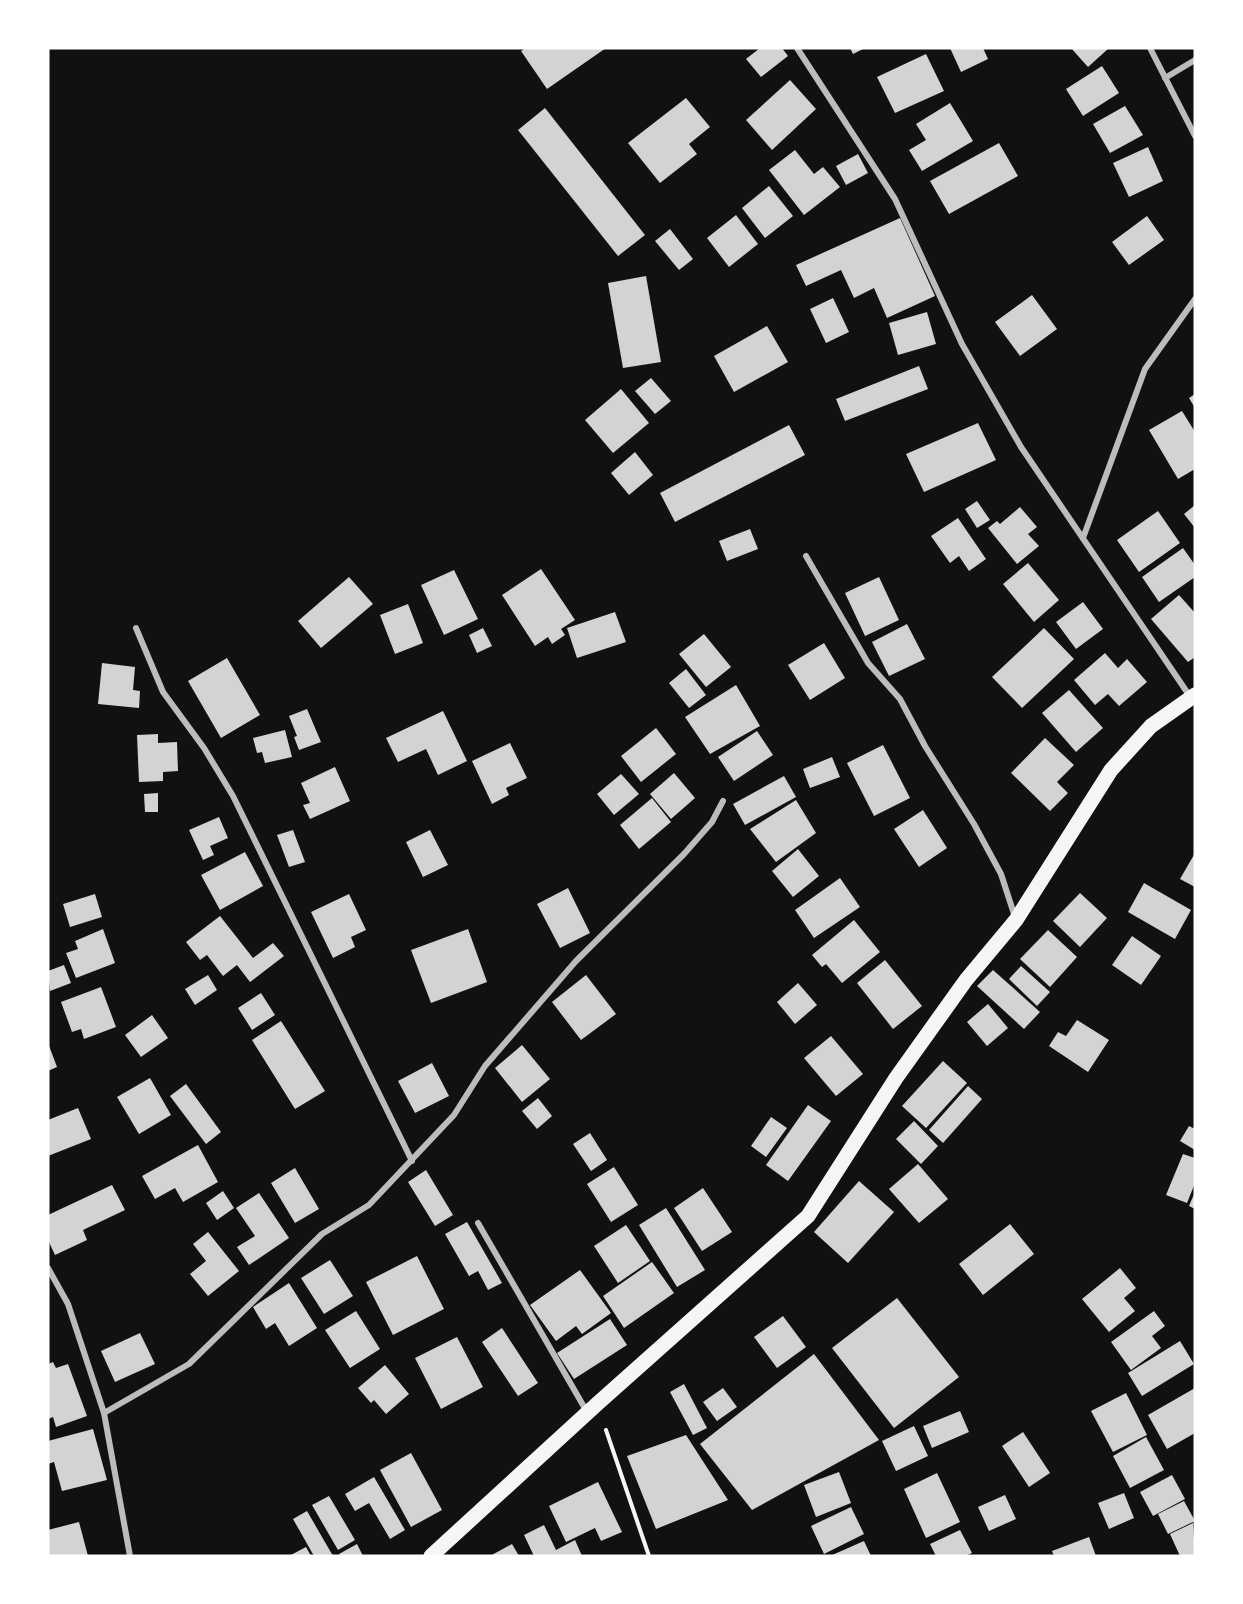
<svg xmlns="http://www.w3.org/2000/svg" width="1243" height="1604" font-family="'Golos Text',sans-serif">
<rect width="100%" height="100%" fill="#111"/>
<g fill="#d3d3d3">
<path d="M526,48H606L547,89L521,51Z"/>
<path d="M760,48H782L788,56L761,77L746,59Z"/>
<path d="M850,48H865L853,54Z"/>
<path d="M950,48H983L988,59L961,72Z"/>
<path d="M1071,48H1109L1088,67Z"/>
<path d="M926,54L944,91L895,113L877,77Z"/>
<path d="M1102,66L1119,93L1083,116L1066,89Z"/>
<path d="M790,80L816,109L772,150L746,120Z"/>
<path d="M686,98L710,127L689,144L697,154L660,183L628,143Z"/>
<path d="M950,103L973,141L922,171L909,150L926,140L916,124Z"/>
<path d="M1125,106L1143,135L1110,153L1093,124Z"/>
<path d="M545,108L645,235L618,256L518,130Z"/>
<path d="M999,143L1018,176L949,214L930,181Z"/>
<path d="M1148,147L1163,181L1129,197L1113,163Z"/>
<path d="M795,150L814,174L823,167L840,187L804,215L769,170Z"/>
<path d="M858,154L868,173L846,185L836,166Z"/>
<path d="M769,186L793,216L765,238L742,208Z"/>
<path d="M736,215L758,244L729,267L707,238Z"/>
<path d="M1147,216L1164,240L1129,265L1112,242Z"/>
<path d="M900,218L935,296L887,318L874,288L854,298L841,270L806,286L796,265Z"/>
<path d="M670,229L693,259L679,270L655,241Z"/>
<path d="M646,276L661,362L623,368L608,283Z"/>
<path d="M1032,295L1057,329L1020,356L995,322Z"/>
<path d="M833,298L849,332L826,343L810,309Z"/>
<path d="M927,312L936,344L898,355L889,323Z"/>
<path d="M767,326L788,362L734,392L714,356Z"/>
<path d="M919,366L928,389L845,421L836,399Z"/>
<path d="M651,378L671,401L655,414L635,391Z"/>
<path d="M621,389L649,423L613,453L585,420Z"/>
<path d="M1195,394V408L1189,398Z"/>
<path d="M1182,411L1195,432V469L1178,479L1149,430Z"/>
<path d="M978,423L996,460L924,492L906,454Z"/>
<path d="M789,425L805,455L675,522L660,493Z"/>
<path d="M635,452L653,475L629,495L611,473Z"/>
<path d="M977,501L990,520L977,528L965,509Z"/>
<path d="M1195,505V528L1184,514Z"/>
<path d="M1020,507L1037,527L1028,534L1039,546L1017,564L988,528L997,521L1000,524Z"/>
<path d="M1158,511L1180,543L1139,572L1117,540Z"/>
<path d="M958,518L986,559L969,571L959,556L950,563L931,536Z"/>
<path d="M750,529L758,549L727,561L719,541Z"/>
<path d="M1183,548L1195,565V577L1159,602L1142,577Z"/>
<path d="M1028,563L1059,600L1034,622L1003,584Z"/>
<path d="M541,569L575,620L561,629L565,635L552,644L548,637L535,646L502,595Z"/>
<path d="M454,570L478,619L444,635L421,585Z"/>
<path d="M349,577L373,604L321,648L298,621Z"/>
<path d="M879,577L899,620L865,636L845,593Z"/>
<path d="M1179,595L1195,613V657L1188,662L1151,619Z"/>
<path d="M1083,602L1103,629L1076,649L1056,622Z"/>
<path d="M408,604L423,643L395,654L380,615Z"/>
<path d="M615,612L626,642L577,658L567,628Z"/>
<path d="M907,624L925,659L889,676L872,642Z"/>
<path d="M483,628L492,646L477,653L469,635Z"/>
<path d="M1044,628L1074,659L1022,708L992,677Z"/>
<path d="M704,634L731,667L706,687L679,654Z"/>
<path d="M824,643L845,678L810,700L788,665Z"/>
<path d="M1105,653L1118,668L1127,659L1147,682L1119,706L1108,694L1095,705L1074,680Z"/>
<path d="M227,658L260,715L221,738L188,681Z"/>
<path d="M102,663L135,667L133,690L140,691L139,708L98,704Z"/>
<path d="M686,669L706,695L689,708L669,683Z"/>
<path d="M736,685L760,726L710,754L685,717Z"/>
<path d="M1069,690L1103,728L1076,752L1042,713Z"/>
<path d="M307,709L321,742L299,750L294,737L297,736L289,716Z"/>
<path d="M443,711L467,761L438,775L426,749L398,762L386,738Z"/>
<path d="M656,728L676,754L641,782L621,756Z"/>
<path d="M285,730L292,757L265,763L262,752L257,753L253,738Z"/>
<path d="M757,731L773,755L734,781L718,757Z"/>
<path d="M158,734V743L177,742L178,771L163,772V781L139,782L137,735Z"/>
<path d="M1045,738L1074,765L1057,782L1068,793L1050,811L1011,773Z"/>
<path d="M510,743L527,778L506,788L509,795L492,804L472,761Z"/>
<path d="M883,745L910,798L874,816L847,763Z"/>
<path d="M832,757L840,777L810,788L803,769Z"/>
<path d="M335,767L350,801L310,819L303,805L310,803L301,783Z"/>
<path d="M674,773L695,798L671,819L650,794Z"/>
<path d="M621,774L639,794L614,815L597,794Z"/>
<path d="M784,776L796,797L745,825L733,804Z"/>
<path d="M158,793V812H145L144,794Z"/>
<path d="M652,798L671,822L639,849L620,825Z"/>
<path d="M796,800L816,833L776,862L750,829Z"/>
<path d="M923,810L947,848L919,867L894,829Z"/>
<path d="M219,817L228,838L210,846L214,855L203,860L189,830Z"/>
<path d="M293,830L305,862L289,867L277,835Z"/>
<path d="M430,830L448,865L423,877L406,842Z"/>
<path d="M798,849L819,876L793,897L772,871Z"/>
<path d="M245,852L263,886L220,910L201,875Z"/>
<path d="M1195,853V887L1180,879Z"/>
<path d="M840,878L860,907L814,938L795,910Z"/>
<path d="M1144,883L1191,910L1175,939L1128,912Z"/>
<path d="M568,888L590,933L560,948L537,904Z"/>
<path d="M1080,893L1107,918L1080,947L1053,921Z"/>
<path d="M95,894L102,917L70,927L63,904Z"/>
<path d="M349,894L366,930L351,937L355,947L333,958L311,912Z"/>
<path d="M220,916L253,958L273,943L284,956L250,982L237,965L223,976L207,955L200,960L186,942Z"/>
<path d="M854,920L880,952L842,983L826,964L822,967L812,955Z"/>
<path d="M103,929L115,963L76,978L66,953L78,949L75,941Z"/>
<path d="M468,929L487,982L431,1003L411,950Z"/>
<path d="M1048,930L1077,957L1050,987L1020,959Z"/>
<path d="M1132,936L1161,956L1141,985L1112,965Z"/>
<path d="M885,960L922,1006L893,1029L857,983Z"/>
<path d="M64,965L71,983L50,991L48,971Z"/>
<path d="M1021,966L1050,992L1037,1006L1009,979Z"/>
<path d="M993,970L1040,1012L1024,1029L977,986Z"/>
<path d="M208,975L217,990L195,1005L185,989Z"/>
<path d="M586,975L616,1014L581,1040L552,1002Z"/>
<path d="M798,983L817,1005L795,1024L777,1002Z"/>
<path d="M101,987L116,1027L84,1039L81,1029L72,1032L61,1002Z"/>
<path d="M261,993L275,1015L252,1030L238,1008Z"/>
<path d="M988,1004L1008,1028L987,1046L967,1022Z"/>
<path d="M152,1015L168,1038L141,1057L125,1035Z"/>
<path d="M1077,1020L1109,1040L1088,1072L1049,1046L1058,1032L1066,1036Z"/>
<path d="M281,1021L325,1091L295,1109L252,1040Z"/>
<path d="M831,1036L863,1074L836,1096L804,1058Z"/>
<path d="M48,1043L57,1067L48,1071Z"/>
<path d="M522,1045L550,1079L522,1102L495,1068Z"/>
<path d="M943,1061L967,1083L926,1128L902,1106Z"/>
<path d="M432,1063L449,1096L415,1113L398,1081Z"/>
<path d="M150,1078L171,1115L139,1134L117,1097Z"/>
<path d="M186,1084L221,1132L206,1144L170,1096Z"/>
<path d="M968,1086L982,1099L943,1143L929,1130Z"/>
<path d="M538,1098L552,1116L537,1129L522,1111Z"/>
<path d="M808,1105L831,1121L788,1181L766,1165Z"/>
<path d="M78,1108L91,1139L48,1156V1120Z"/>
<path d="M771,1117L787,1128L766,1157L751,1146Z"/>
<path d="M914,1121L938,1146L921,1164L896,1139Z"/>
<path d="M1189,1126L1195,1129V1150L1180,1141Z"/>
<path d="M590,1133L607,1160L591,1171L573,1144Z"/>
<path d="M198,1145L218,1182L183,1202L175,1188L155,1199L142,1176Z"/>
<path d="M1183,1154L1195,1158V1183L1187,1203L1166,1195Z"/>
<path d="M918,1164L948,1199L919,1223L889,1189Z"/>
<path d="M614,1167L638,1205L611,1222L587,1184Z"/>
<path d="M295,1168L319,1209L295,1223L271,1183Z"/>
<path d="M426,1170L453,1215L435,1226L408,1182Z"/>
<path d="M859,1181L894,1212L848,1263L814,1232Z"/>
<path d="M112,1185L125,1210L83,1230L87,1240L55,1255L48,1240V1215Z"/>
<path d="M703,1188L732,1232L702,1251L674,1208Z"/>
<path d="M223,1191L234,1208L217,1220L206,1203Z"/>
<path d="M1195,1192V1209L1189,1206Z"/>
<path d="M259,1193L289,1238L249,1265L237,1247L255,1236L236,1208Z"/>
<path d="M666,1208L705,1270L677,1287L639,1225Z"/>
<path d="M467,1222L502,1283L488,1290L478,1271L469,1276L445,1234Z"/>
<path d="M1010,1224L1034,1254L983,1295L959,1264Z"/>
<path d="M626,1225L650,1261L618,1283L594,1246Z"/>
<path d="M208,1232L239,1271L208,1296L190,1274L206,1261L193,1244Z"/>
<path d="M417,1256L444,1309L393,1335L366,1282Z"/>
<path d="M330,1260L353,1296L324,1314L301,1278Z"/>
<path d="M652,1262L674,1293L624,1328L603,1296Z"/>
<path d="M1120,1268L1136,1288L1124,1298L1135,1311L1109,1332L1082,1299Z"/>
<path d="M580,1270L611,1313L582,1334L576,1326L556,1341L530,1305Z"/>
<path d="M289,1283L317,1328L289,1346L275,1323L266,1329L253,1307Z"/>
<path d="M897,1298L959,1377L894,1428L832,1348Z"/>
<path d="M356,1311L380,1349L350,1368L325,1330Z"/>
<path d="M1154,1311L1165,1326L1152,1336L1161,1348L1131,1370L1111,1342Z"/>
<path d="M783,1316L806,1347L777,1368L754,1337Z"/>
<path d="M610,1319L627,1345L574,1379L557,1353Z"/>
<path d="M502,1328L538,1383L518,1396L482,1342Z"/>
<path d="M140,1333L155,1364L115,1382L101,1351Z"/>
<path d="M457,1337L483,1387L441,1409L415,1358Z"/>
<path d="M1180,1341L1194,1364L1142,1396L1128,1373Z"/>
<path d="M814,1354L879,1440L752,1510L700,1444Z"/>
<path d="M53,1362L56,1368L68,1364L87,1416L56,1427L53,1417L48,1419V1364Z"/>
<path d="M385,1365L409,1394L386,1414L374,1400L371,1403L358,1388Z"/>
<path d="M684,1384L707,1428L693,1435L670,1392Z"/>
<path d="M723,1388L737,1407L717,1421L703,1402Z"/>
<path d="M1195,1388V1433L1167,1449L1148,1415Z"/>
<path d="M1126,1393L1147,1435L1113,1452L1091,1411Z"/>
<path d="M960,1411L969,1432L932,1448L923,1426Z"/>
<path d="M914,1426L928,1456L896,1471L882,1441Z"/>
<path d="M93,1429L107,1480L62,1491L54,1462L48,1464V1441Z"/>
<path d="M1023,1432L1050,1473L1029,1487L1002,1446Z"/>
<path d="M686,1435L728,1500L656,1529L627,1456Z"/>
<path d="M1146,1437L1164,1470L1130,1488L1113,1456Z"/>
<path d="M411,1453L442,1510L411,1527L380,1470Z"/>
<path d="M839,1472L851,1503L816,1517L804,1485Z"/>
<path d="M937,1473L960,1522L926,1538L904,1489Z"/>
<path d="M1172,1475L1185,1499L1153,1516L1140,1492Z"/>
<path d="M374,1477L405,1530L390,1539L369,1503L355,1511L345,1494Z"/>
<path d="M598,1482L622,1532L601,1541L595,1528L566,1542L549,1506Z"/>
<path d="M1124,1493L1134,1518L1109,1529L1098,1503Z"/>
<path d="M1005,1495L1016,1519L989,1531L978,1507Z"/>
<path d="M329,1496L355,1540L338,1550L312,1505Z"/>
<path d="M1184,1501L1195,1521L1168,1534L1158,1514Z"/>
<path d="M851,1507L864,1534L824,1554L811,1526Z"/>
<path d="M307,1511L333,1556H314L293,1519Z"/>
<path d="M79,1522L88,1556H48V1530Z"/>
<path d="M1193,1523L1195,1556H1180L1170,1534Z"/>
<path d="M544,1525L556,1550L575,1540L582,1556H534L524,1535Z"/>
<path d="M960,1530L972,1553L965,1556H936L930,1544Z"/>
<path d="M1089,1537L1096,1556H1054L1052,1551Z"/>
<path d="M864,1541L871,1556H830Z"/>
<path d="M357,1544L363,1556H340L339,1554Z"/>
<path d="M512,1544L519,1556H490Z"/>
<path d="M306,1547L311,1556H289Z"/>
</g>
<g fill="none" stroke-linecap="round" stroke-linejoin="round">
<path stroke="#f5f5f5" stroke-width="4" d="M606,1430L649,1556"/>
<g stroke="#bcbcbc" stroke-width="6">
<path d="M797,48L895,199L962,344L1021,447L1191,698"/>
<path d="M1150,48L1195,136"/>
<path d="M1165,78L1195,60"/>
<path d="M1083,538L1145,369L1195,299"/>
<path d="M806,556L868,663L900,699L925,746L974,824L1001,874L1015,917"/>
<path d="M136,628L163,692L204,748L233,796L412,1161"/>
<path d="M478,1223L587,1412"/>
<path d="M48,1268L68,1304L104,1413L130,1556"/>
<path d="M104,1413L189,1364L322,1234L369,1205L454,1115L485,1066L576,961L684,854L712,822L723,801"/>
</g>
<path stroke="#f5f5f5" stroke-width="15" d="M431,1556L597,1404L808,1216L896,1078L966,980L1016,920L1111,770L1151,726L1195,695"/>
</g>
<rect width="1243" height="1604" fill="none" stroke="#ffffff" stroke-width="99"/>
</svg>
